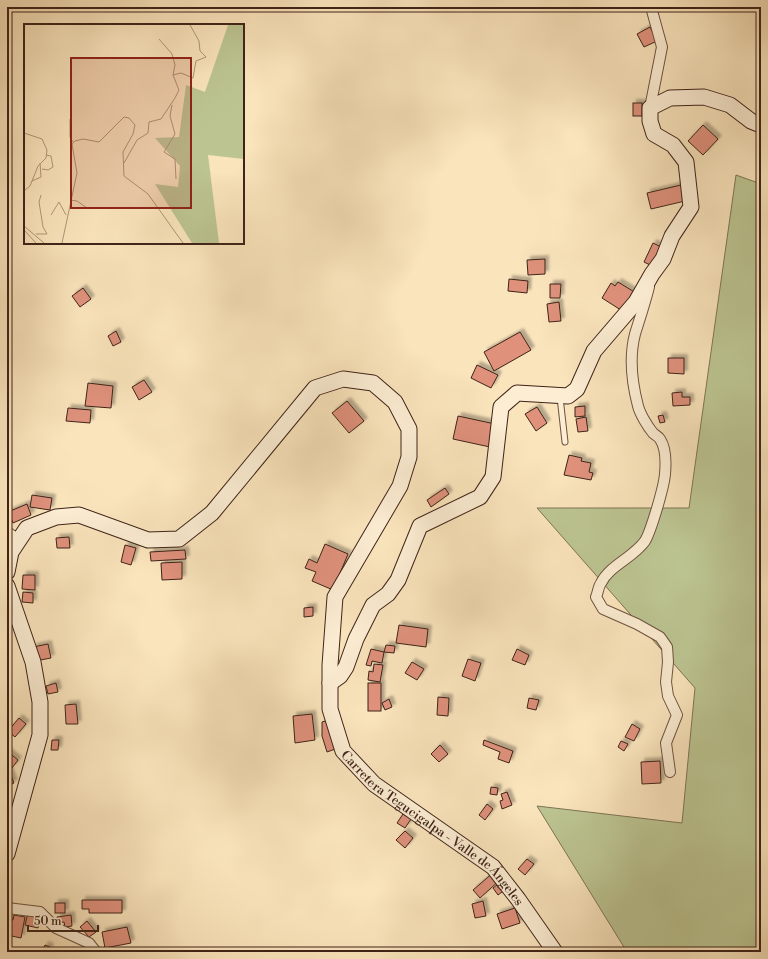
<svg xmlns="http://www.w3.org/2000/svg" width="768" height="959" font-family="'Libre Bodoni',serif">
<defs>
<filter id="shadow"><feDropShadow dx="3.5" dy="-3.5" stdDeviation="1" flood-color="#0004"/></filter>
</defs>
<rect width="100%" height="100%" fill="#fae4bc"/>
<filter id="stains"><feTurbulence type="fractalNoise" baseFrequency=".005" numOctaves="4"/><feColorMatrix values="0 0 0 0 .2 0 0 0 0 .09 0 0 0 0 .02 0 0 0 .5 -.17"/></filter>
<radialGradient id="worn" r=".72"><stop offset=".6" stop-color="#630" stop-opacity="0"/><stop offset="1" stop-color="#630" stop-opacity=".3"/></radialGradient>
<path fill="#bcc592" stroke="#7e7455" d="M736,175L761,184V952H627L537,806L682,823L695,688L537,508H689Z"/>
<g fill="#df917b" stroke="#3f2318" filter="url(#shadow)">
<path d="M650,27L657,41L644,47L637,34Z"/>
<rect x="633" y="103" width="9" height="13"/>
<path d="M703,125L718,139L703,155L688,141Z"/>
<path d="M681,185L685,201L651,209L647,193Z"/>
<path d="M653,243L663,248L654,267L644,262Z"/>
<path d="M545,259V274L528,275L527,260Z"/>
<path d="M509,279L528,281L527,293L508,291Z"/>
<path d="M618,282L636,293L624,312L602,298L611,283L615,286Z"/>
<path d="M550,284H561L560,298H550Z"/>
<path d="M83,288L91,299L80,307L72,296Z"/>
<path d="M559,302L561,321L549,322L547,304Z"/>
<path d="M116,331L121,342L113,346L108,336Z"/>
<path d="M520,332L531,350L494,371L484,352Z"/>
<path d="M668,358H684V374L668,373Z"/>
<path d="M477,365L498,375L491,388L471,378Z"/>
<path d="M144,380L152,392L139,400L132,387Z"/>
<path d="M88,383L113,386L111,408L85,406Z"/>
<path d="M682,392V397H690V405L673,406L672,393Z"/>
<path d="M347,401L364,421L349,433L332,413Z"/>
<path d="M585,406V416L575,417V407Z"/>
<path d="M537,407L547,423L536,431L525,414Z"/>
<path d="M68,408L91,410L90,423L66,421Z"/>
<path d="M663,415L665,422L660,423L658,416Z"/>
<path d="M458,416L495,424L490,447L453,439Z"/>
<path d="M586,417L588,431L578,432L576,419Z"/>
<path d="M569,455L582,458L581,461L591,463L589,472L593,473L591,480L564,475Z"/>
<path d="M445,488L449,494L431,507L427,500Z"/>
<path d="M32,495L52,498L50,510L30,507Z"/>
<path d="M27,504L31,515L13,523L8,512Z"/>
<path d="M69,537L70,548H57L56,538Z"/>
<path d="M325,544L348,554L333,590L312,581L316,572L305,568L309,559L317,563Z"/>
<path d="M125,545L136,548L131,565L121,562Z"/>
<path d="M185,550L186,559L151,561L150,552Z"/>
<path d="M182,562V579L162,580L161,563Z"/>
<path d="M23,575H35V590L22,589Z"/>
<path d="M23,592L33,593V603L22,602Z"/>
<path d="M313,607V616L304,617V608Z"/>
<path d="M399,625L428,629L426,647L396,643Z"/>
<path d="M48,644L51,658L35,661L33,647Z"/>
<path d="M386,645L395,646L394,653L384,652Z"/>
<path d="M371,649L384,652L382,663L372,661L371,666L366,665Z"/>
<path d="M517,649L529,655L525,665L512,660Z"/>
<path d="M468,659L481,663L475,681L462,676Z"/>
<path d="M412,662L424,669L417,680L405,673Z"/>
<path d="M374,664L383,665L380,682L368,680L369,671L373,672Z"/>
<path d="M56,683L58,692L48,694L46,686Z"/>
<rect x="368" y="683" width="13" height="28"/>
<path d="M438,697L449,698L448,716L437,715Z"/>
<path d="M529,698L539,700L536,710L527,708Z"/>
<path d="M389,699L392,707L385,710L382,703Z"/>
<path d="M76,704L78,724H66L65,705Z"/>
<path d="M312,714L315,740L295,743L293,716Z"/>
<path d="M19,718L26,724L15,737L8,731Z"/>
<path d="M328,720L341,747L327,752L322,736V722Z"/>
<path d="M632,724L640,729L634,741L625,737Z"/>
<path d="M52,740H59L58,750H51Z"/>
<path d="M484,740L513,751L509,763L498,759L500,752L483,745Z"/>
<path d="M621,741L628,744L624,751L618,747Z"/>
<path d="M440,745L448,754L439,762L431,754Z"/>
<path d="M7,751L18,760L12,768L7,764Z"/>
<path d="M660,761L661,783L642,784L641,762Z"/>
<path d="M7,768H8L14,783L7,786Z"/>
<path d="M491,787L498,788L497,795L490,794Z"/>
<path d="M507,792L512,805L502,809L500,801L503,800L501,794Z"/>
<path d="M487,804L493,809L485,820L479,815Z"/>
<path d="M403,814L411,819L405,828L397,823Z"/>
<path d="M405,831L413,838L405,848L396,840Z"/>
<path d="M527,859L534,864L525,875L518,869Z"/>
<path d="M494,872L500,880L480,898L473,890Z"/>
<path d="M501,882L506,889L498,895L493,888Z"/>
<path d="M82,900H122V913H89V909H82Z"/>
<path d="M483,901L486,916L475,918L472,904Z"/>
<rect x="55" y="903" width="10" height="10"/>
<path d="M515,908L520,923L502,929L497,914Z"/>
<path d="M28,913L40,916L38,928L25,925Z"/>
<path d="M14,915L25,917L21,938L7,935V919L13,920Z"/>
<path d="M71,915L72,926L65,927L64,922L58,923L57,917Z"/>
<path d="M87,921L96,932L89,937L80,927Z"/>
<path d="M127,927L131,943L105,948L102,932Z"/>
<path d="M45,945L50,947L48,952H42Z"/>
</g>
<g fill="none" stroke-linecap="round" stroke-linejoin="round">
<g stroke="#6e5341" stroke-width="7">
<path id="lane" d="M560,397L565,442"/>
</g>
<g stroke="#6e5341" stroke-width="12">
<g id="street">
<path d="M650,108L662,47L651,7"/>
<path d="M649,287C645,303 640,318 635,334C629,357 632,383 638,406C640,414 648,427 653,433C655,435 658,436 660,439C666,448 666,463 665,474C664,487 651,531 645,541C633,558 610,565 601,583C598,587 598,593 596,597L603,609L637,624L660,637L667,647L668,662L666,682L668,696L677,715L666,743L670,772"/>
<path d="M7,532L19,540"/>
<path d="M7,908L40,912L56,928L89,943L96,952"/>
</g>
</g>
<g stroke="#3f2318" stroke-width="17">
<g id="secondary">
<path id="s1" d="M7,572L11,552L27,528L56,517L79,515L148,540L179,539L212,513L315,388L343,379L373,383L395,402L409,429V457L400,486L335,597L330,665V709L343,751L374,784L493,867L518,899L555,952"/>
<path d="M7,586L33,662L40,702V735L7,854"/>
<path d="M330,683L340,676L346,667L356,639L373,605L388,594L398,580L420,526L480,497L493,477L501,407L517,393L568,396L577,389L594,351L636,302L652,274L663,259L672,236L691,207L686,162L673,145L654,134L650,121V108L670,98L704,97L730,105L751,121L761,125"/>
</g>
</g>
<use href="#lane" stroke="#fcedd3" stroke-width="5"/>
<use href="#street" stroke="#fcedd3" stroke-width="10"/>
<use href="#secondary" stroke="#fcedd3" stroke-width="15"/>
</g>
<g text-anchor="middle" stroke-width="3" stroke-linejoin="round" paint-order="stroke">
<g font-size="13" fill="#3f2318" stroke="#fcedd3">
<text dy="5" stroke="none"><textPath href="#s1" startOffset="993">Carretera Tegucigalpa - Valle de Ángeles</textPath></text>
</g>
</g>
<g transform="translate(24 24)">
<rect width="220" height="220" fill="#fae4bc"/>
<path d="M204,1H220V135L184,131L195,219H168L131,160L154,163L156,142L131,114L155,113L162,61L181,68Z" fill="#bcc592"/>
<path fill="none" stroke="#af977a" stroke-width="1" d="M135,15L148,30L151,41L149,51M148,81L146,92L151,110L140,128L151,135L152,155M46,95V113L49,118M0,109L18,115L23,126L22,134L14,142L6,162L0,167M100,139L113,116L124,109L125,98L137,95L151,74L155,66L149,51L157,49L169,54L172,37L182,33L176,27L175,17L166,1M18,145L24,146L29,143L27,132L22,131M8,157L17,153L16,139M46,176L53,177L63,184H77M27,191L35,178L42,191M0,202L20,219M0,206L12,219M12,210H23L19,203L15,178L17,171M38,219L53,149L48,120L51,117L59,115L75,118L100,93L105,94L111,101L109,110L99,128L100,152L124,170L159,219"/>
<path fill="#8f2418" fill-opacity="0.15" stroke="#8f2418" stroke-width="2" d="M47,34H167V184H47Z"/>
<rect width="220" height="220" fill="none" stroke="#3f2318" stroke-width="2"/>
</g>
<rect width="768" height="959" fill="none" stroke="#fae4bc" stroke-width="24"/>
<rect x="8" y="8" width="752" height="943" fill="none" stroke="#3f2318" stroke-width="2"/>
<rect x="12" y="12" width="744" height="935" fill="none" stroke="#3f2318"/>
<path d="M28 925v6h70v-6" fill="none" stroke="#3f2318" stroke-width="2"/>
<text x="34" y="925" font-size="12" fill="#3f2318" stroke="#fcedd3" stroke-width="3" paint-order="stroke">50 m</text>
<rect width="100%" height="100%" filter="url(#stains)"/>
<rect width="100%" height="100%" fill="url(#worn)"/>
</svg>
